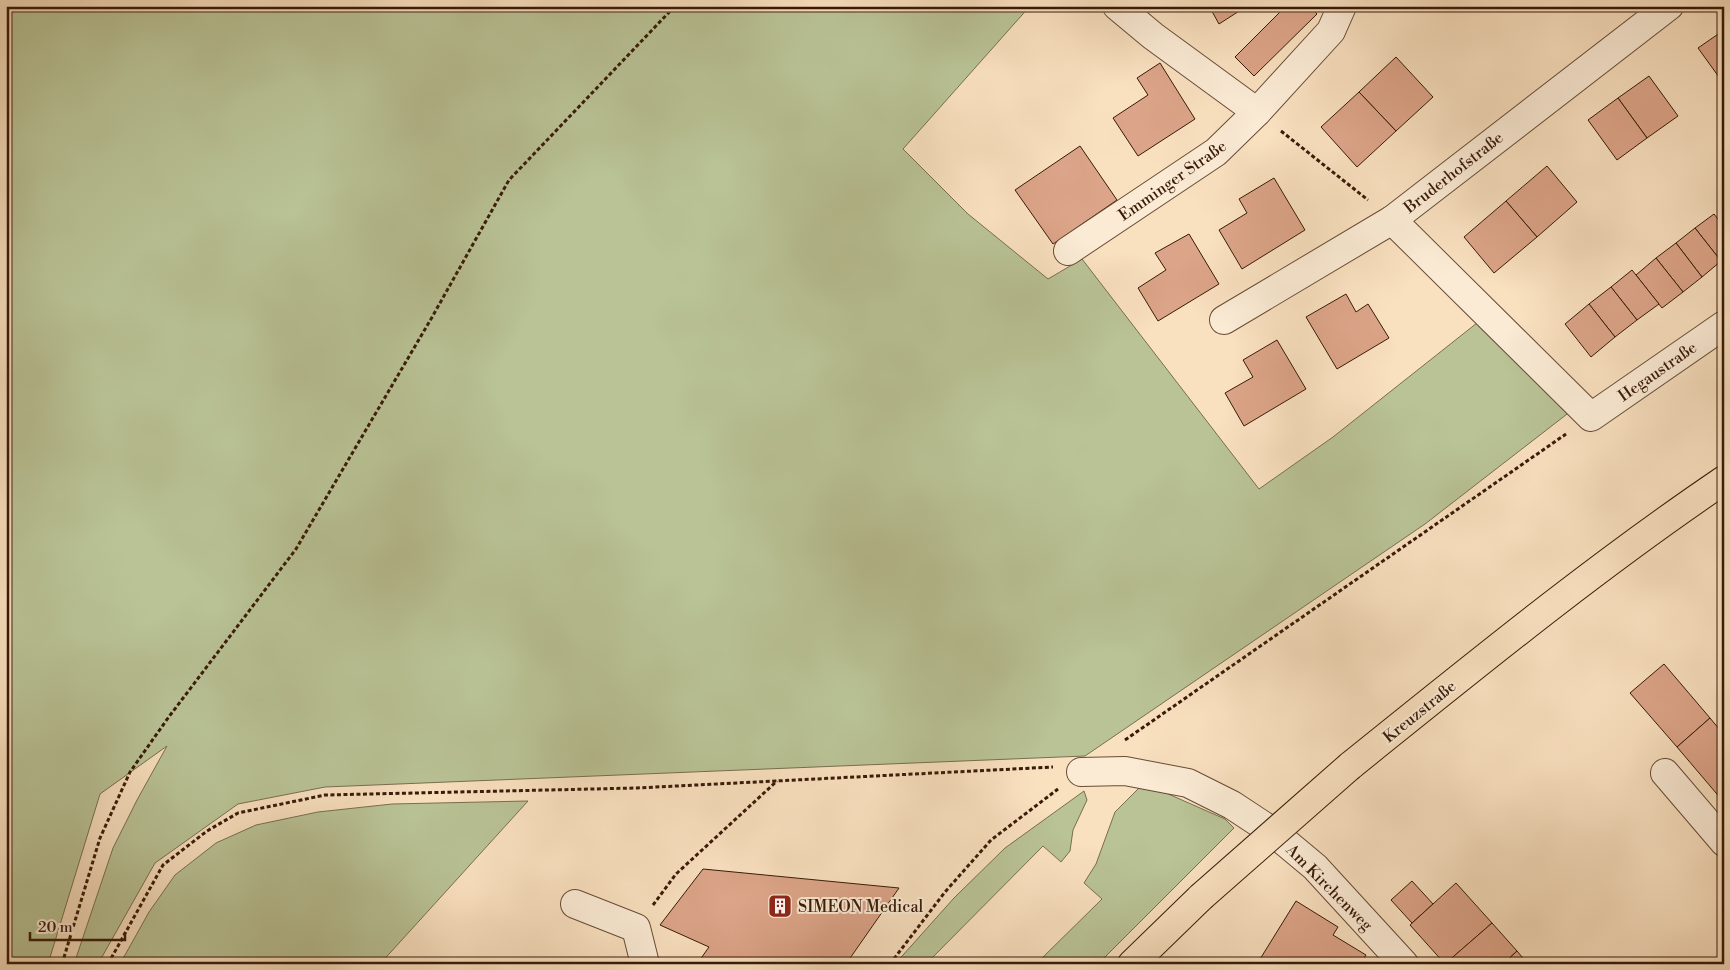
<svg xmlns="http://www.w3.org/2000/svg" width="1730" height="970" font-family="'Libre Bodoni',serif">
<rect width="100%" height="100%" fill="#f9e0bf"/>
<filter id="stains"><feTurbulence type="fractalNoise" baseFrequency=".004" numOctaves="4"/><feColorMatrix values="0 0 0 0 .2 0 0 0 0 .09 0 0 0 0 .02 0 0 0 .5 -.17"/></filter>
<radialGradient id="worn" r=".72"><stop offset=".6" stop-color="#630" stop-opacity="0"/><stop offset="1" stop-color="#630" stop-opacity=".3"/></radialGradient>
<g fill="#b9c396" stroke="#786e4f">
<path d="M6,6H1030L903,149L968,214L1048,279L1082,259L1259,489L1333,437L1482,319L1571,411L1425,524L1085,756L325,787L238,804L155,863L98,964H74L113,848L137,800L167,746L100,794L48,964H6Z"/>
<path d="M1139,788L1166,793L1225,819L1234,828L1098,964H1036L1102,899L1084,883L1096,864L1115,812Z"/>
<path d="M1084,791L1087,800L1073,830L1070,851L1061,862L1043,846L926,964H895L954,898L1005,848Z"/>
<path d="M528,801L380,964H120L149,912L175,875L216,843L256,825L318,812L392,804Z"/>
</g>
<g fill="#dca488" stroke="#381a08">
<path d="M1209,6H1247L1219,24Z"/>
<path d="M1286,6H1309L1317,14L1254,76L1235,57Z"/>
<path d="M1724,30V84L1698,48Z"/>
<path d="M1396,57L1433,97L1396,131L1359,92Z"/>
<path d="M1160,63L1195,119L1138,156L1113,118L1148,95L1137,78Z"/>
<path d="M1649,76L1678,116L1647,138L1618,98Z"/>
<path d="M1359,92L1396,131L1357,167L1321,127Z"/>
<path d="M1618,98L1647,138L1617,160L1588,120Z"/>
<path d="M1080,146L1117,200L1053,244L1015,190Z"/>
<path d="M1547,166L1577,202L1537,237L1506,201Z"/>
<path d="M1274,178L1305,230L1242,269L1219,230L1247,213L1239,199Z"/>
<path d="M1506,201L1537,237L1494,273L1464,237Z"/>
<path d="M1714,214L1724,227V259L1721,261L1695,228Z"/>
<path d="M1695,228L1721,261L1702,277L1676,243Z"/>
<path d="M1189,234L1219,284L1158,321L1138,288L1166,270L1155,253Z"/>
<path d="M1676,243L1702,277L1683,292L1656,258Z"/>
<path d="M1656,258L1683,292L1662,308L1636,275Z"/>
<path d="M1632,270L1659,304L1637,320L1611,287Z"/>
<path d="M1611,287L1637,320L1615,337L1589,304Z"/>
<path d="M1346,294L1356,312L1368,304L1389,338L1337,369L1306,317Z"/>
<path d="M1589,304L1615,337L1591,357L1565,324Z"/>
<path d="M1277,340L1306,389L1244,426L1225,393L1253,377L1243,360Z"/>
<path d="M1664,664L1710,718L1677,747L1630,693Z"/>
<path d="M1710,718L1724,735V798L1722,800L1677,747Z"/>
<path d="M703,869L899,888L846,964H697L709,947L660,925Z"/>
<path d="M1412,881L1433,904L1412,923L1391,900Z"/>
<path d="M1456,883L1492,923L1445,964L1410,925Z"/>
<path d="M1296,901L1338,927L1333,935L1366,955L1362,962L1364,964H1257Z"/>
<path d="M1492,923L1517,951L1503,964L1446,963Z"/>
<path d="M1517,951L1528,964H1503Z"/>
</g>
<g fill="none" stroke-linecap="round" stroke-linejoin="round">
<g stroke="#684c36" stroke-width="30">
<g id="minor">
<path d="M1117,6L1153,36L1257,112"/>
<path d="M1392,220L1591,417L1724,325"/>
<path d="M1068,251L1216,152L1257,112L1331,31L1342,6"/>
<path d="M1224,320L1392,220L1669,6"/>
<path d="M1081,772L1125,771L1188,783L1232,805L1273,832L1315,867L1404,964"/>
<path d="M1665,773L1724,842"/>
<path d="M575,904L636,928L645,964"/>
</g>
</g>
<g stroke="#381a08" stroke-width="30">
<g id="major">
<path d="M1350,766C1472,668 1594,568 1724,480"/>
<path d="M1132,964L1201,897"/>
</g>
</g>
<g stroke="#381a08" stroke-width="3" stroke-dasharray="4 2.5" stroke-linecap="butt">
<path d="M1281,131L1368,200"/>
<path d="M1125,740L1566,434"/>
<path d="M653,905L676,874L777,781"/>
<path d="M62,964L100,838L130,772L168,718L296,549L431,319L509,180L675,6"/>
<path d="M108,964L163,865L207,831L238,813L325,795L637,788L1053,767"/>
<path d="M890,964L945,892L991,840L1058,789"/>
</g>
<use href="#minor" stroke="#fbebd5" stroke-width="28"/>
<use href="#major" stroke="#f9e0bf" stroke-width="28"/>
<g stroke="#381a08" stroke-width="30" stroke-linecap="butt">
<path id="major-bridge" d="M1201,897L1350,766"/>
</g>
<use href="#major-bridge" stroke="#f9e0bf" stroke-width="28"/>
</g>
<defs>
<g id="building-square" transform="scale(1.25)"><rect x="-9" y="-9" width="18" height="18" rx="4" fill="#8f2418" stroke="#fbebd5"/><path d="M-4-6H4V6H1V3H-1V6H-4ZM-2.5-4.3h1.7v1.8h-1.7ZM.8-4.3h1.7v1.8H.8ZM-2.5-1h1.7V.8h-1.7ZM.8-1h1.7V.8H.8Z" fill="#fff"/></g>
</defs>
<g fill-rule="evenodd">
<use href="#building-square" x="780" y="906"/>
</g>
<g text-anchor="middle" stroke-width="4" stroke-linejoin="round" paint-order="stroke">
<g font-size="16" fill="#381a08" stroke="#fbebd5">
<text transform="translate(1453 172) rotate(-38)" y="6">Bruderhofstraße</text>
<text transform="translate(1172 180) rotate(-35)" y="6">Emminger Straße</text>
<text transform="translate(1657 371) rotate(-35)" y="6">Hegaustraße</text>
<text transform="translate(1419 711) rotate(-39)" y="6">Kreuzstraße</text>
<text transform="translate(1330 887) rotate(45)" y="6">Am Kirchenweg</text>
</g>
<g font-size="16" fill="#381a08" stroke="#fbebd5" text-anchor="start">
<text x="798" y="912">SIMEON Medical</text>
</g>
</g>
<rect width="1730" height="970" fill="none" stroke="#f9e0bf" stroke-width="25"/>
<rect x="8" y="8" width="1715" height="955" fill="none" stroke="#381a08" stroke-width="2.5"/>
<rect x="12" y="12" width="1705" height="945" fill="none" stroke="#381a08"/>
<path d="M30 932v8h95v-8" fill="none" stroke="#381a08" stroke-width="2.5"/>
<text x="38" y="932" font-size="15" fill="#381a08" stroke="#fbebd5" stroke-width="4" paint-order="stroke">20 m</text>
<rect width="100%" height="100%" filter="url(#stains)"/>
<rect width="100%" height="100%" fill="url(#worn)"/>
</svg>
